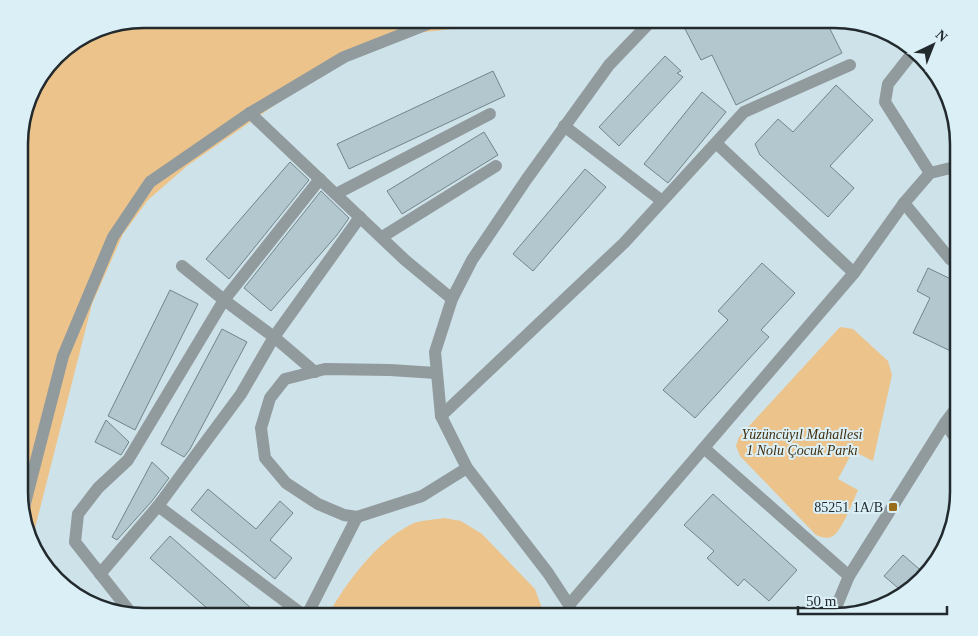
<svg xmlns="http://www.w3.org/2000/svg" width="978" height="636" font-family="Georgia,serif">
<rect width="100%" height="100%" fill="#cee2e9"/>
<g fill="#ecc48b">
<path d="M144,19H541L389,36L302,86L187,166L148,200L123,234L92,304L33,536L32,545L20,508V128L32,88L61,50L96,28Z"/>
<path d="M840,327L853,329L888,361L892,375L873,461L853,451L838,479L858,490C853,501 841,534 831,537C825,539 821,537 816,535L740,456L736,446L739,437Z"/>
<path d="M444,518L461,521L482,534L535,589L545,617H327C345,584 375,543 410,525C419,520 433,520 444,518Z"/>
</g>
<g fill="#b3c7ce" stroke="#72858b">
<path d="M700,19H825L842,53L736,105L712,55L701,60L684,27Z"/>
<path d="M665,56L681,71L677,73L683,77L619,146L599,127Z"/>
<path d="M493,71L505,96L349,169L337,144Z"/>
<path d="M836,85L873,120L830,166L854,188L828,217L760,155L755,144L778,119L793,132Z"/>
<path d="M702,92L726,112L668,183L644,164Z"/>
<path d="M484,132L498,155L402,214L387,191Z"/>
<path d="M290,162L309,180L229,279L206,259Z"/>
<path d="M585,169L606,187L533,271L513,254Z"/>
<path d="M321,191L349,218L337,235L271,311L244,288Z"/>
<path d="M762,263L795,293L761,330L769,337L695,418L663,390L728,320L718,311Z"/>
<path d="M928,268L959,283V355L913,333L930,298L917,291Z"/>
<path d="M170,290L198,304L135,430L108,416Z"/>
<path d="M222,329L247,342L190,449L184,457L161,444Z"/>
<path d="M106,420L129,442L121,455L95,442Z"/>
<path d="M152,462L169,478L152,501L117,540L112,537Z"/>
<path d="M208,489L256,529L280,501L293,513L270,540L292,558L275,579L191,510Z"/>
<path d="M713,494L797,570L769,601L744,579L738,586L707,558L714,551L684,525Z"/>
<path d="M170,536L261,617H217L150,558Z"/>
<path d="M903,555L925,574L904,593L884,576Z"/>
</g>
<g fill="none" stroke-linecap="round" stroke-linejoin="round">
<g stroke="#919a9d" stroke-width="12">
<path d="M914,51L888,84L885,102L930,173"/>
<path d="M250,113L405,260L452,299"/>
<path d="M564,126L662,201"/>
<path d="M716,143L854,273"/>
<path d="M336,194L490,114"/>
<path d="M904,203L950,259L959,265"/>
<path d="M382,237L496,166"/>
<path d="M182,266L224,300L274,337L315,372"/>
<path d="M436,373L390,370L325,369L285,379L270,398L261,428L265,458L286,483L318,504L344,515L357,517L422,496L467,468"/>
<path d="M441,416L624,243L744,112L850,65"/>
<path d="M945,423L956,439L959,459"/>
<path d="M704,448L849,576"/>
<path d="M158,506L306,617"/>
<path d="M22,515L63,356L113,237L150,182L250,113L344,57L433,22L469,19"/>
<path d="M100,574L158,506L241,394L274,337L360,217"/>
<path d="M569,605L854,273L904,203L930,173L959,166"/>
<path d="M131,613L75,542L78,514L98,488L128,460L224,300L320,179"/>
<path d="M306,617L357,517"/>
<path d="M571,617L569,605L548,573L467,468L441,416L435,352L452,299L472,260L526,180L609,65L653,19"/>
<path d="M832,617L849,576L945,423L959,404"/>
</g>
</g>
<rect fill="#996c1b" stroke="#dbeff7" stroke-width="2" x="888" y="502" width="10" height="10" rx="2.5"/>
<g text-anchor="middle" stroke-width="4" stroke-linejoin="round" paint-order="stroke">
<g font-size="14" font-style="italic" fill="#422e0d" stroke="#dbeff7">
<text x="802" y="439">Yüzüncüyıl Mahallesi<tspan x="802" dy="16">1 Nolu Çocuk Parkı</tspan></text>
</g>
<g font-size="14" fill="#222a2d" stroke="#dbeff7" text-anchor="end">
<text x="883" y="512">85251 1A/B</text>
</g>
</g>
<path d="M0 0H978V636H0ZM144 28H834A116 116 0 0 1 950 144V492A116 116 0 0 1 834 608H144A116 116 0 0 1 28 492V144A116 116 0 0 1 144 28Z" fill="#dbeff7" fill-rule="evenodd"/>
<path fill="none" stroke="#222a2d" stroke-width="2.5" d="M144 28H834A116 116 0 0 1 950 144V492A116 116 0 0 1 834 608H144A116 116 0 0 1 28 492V144A116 116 0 0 1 144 28Z"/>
<g transform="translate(933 45) rotate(43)" stroke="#dbeff7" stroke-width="4" paint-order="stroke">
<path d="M0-4L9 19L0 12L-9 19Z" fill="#222a2d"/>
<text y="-8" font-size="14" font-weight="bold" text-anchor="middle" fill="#222a2d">N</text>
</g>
<path d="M798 606v8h149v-8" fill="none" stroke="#222a2d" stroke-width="2.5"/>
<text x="806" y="606" font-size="15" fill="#222a2d" stroke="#dbeff7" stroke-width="4" paint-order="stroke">50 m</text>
</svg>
